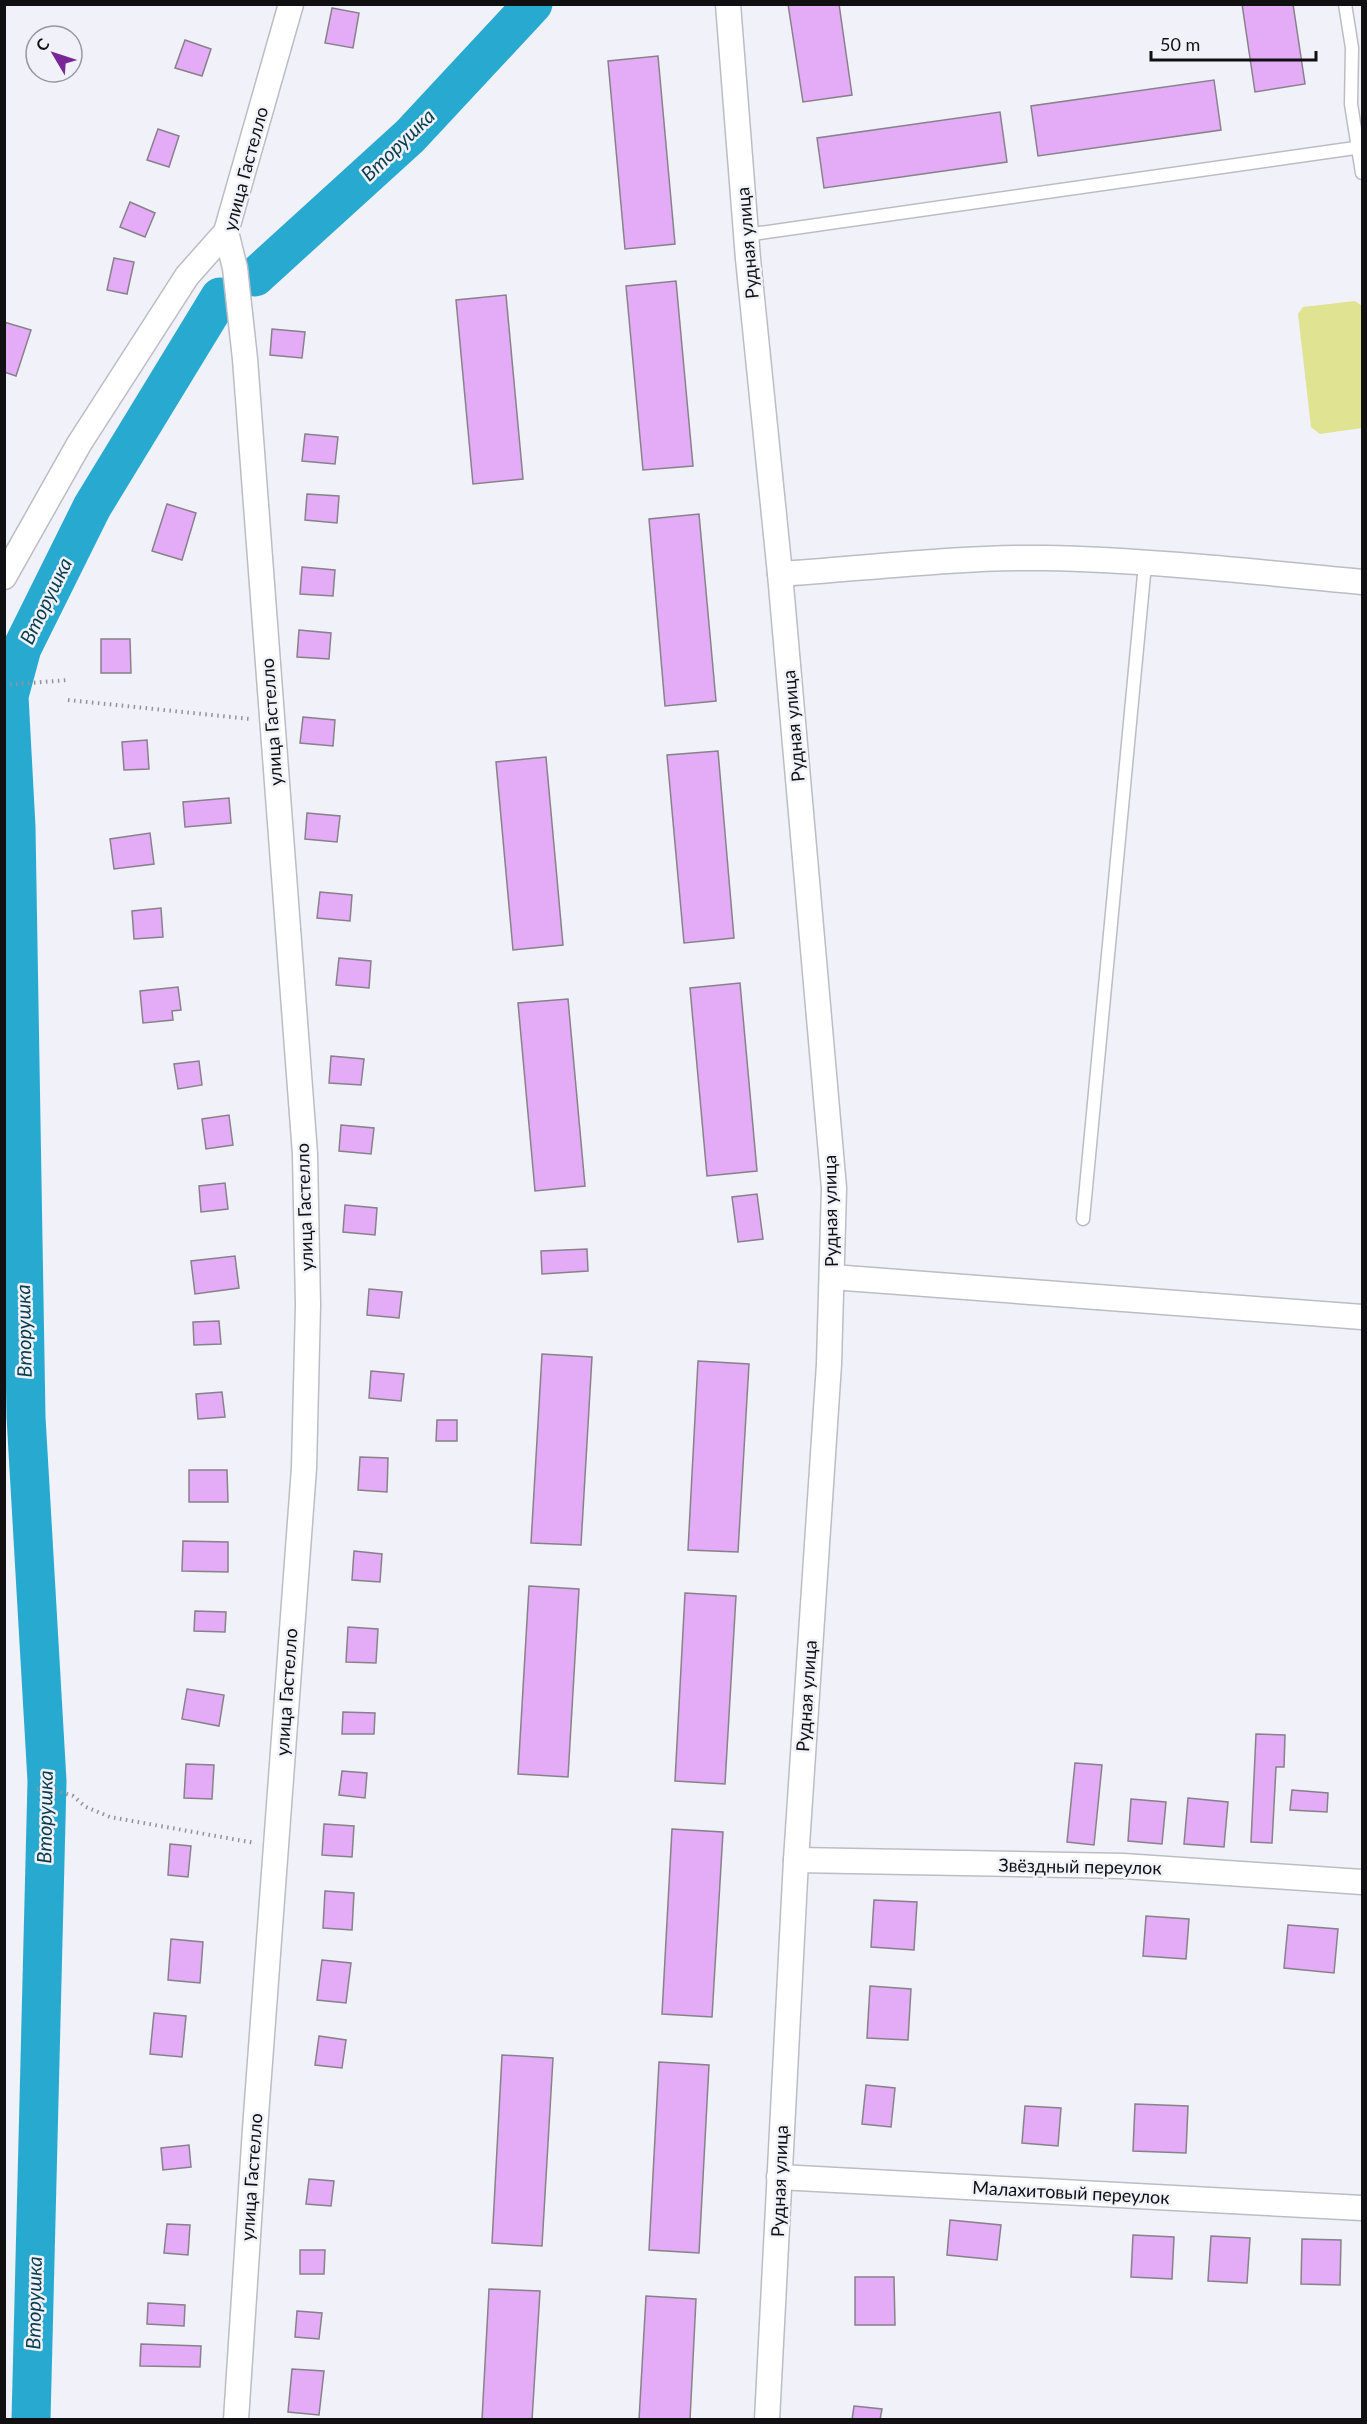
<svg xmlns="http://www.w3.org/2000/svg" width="1367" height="2424" font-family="Lato,sans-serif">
<rect width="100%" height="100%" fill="#f1f1fa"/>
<path fill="#e0e391" d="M1355,301L1362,306V428L1320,434L1311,427L1298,314L1303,307Z"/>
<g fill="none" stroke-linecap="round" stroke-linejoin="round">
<g stroke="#28aad0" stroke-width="39">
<path d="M255,277L410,136L533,4"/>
<path d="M31,2420L47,1781L26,1417L16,827L9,696L22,648L92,507L220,297"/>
</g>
</g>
<g fill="#e4abf6" stroke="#878289" stroke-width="1.5">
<path d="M788,4H839L852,95L803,102Z"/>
<path d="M1242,4H1293L1305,84L1255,92Z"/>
<path d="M332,8L359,13L353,48L325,43Z"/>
<path d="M185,40L211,49L202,76L175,68Z"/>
<path d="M658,56L675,244L625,249L608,61Z"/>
<path d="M1214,80L1221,130L1038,156L1031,106Z"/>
<path d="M1000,112L1007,162L824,188L817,138Z"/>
<path d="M158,129L179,136L169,167L147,160Z"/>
<path d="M130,202L155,213L145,237L120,227Z"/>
<path d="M114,258L134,262L127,294L107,290Z"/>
<path d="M676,281L693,466L643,470L626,286Z"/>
<path d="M506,295L523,479L473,484L456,300Z"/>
<path d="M4,322L31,330L16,376L4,372Z"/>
<path d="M272,329L305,332L302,358L270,355Z"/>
<path d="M305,434L338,437L335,464L302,461Z"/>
<path d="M307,494L339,496L337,523L305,520Z"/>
<path d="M167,504L196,513L182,560L152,551Z"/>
<path d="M699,514L716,701L665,706L649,519Z"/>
<path d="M302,567L335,570L333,596L300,594Z"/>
<path d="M299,630L331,633L329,659L297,657Z"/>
<path d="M101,639H130L131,673H101Z"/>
<path d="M303,717L335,720L333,746L300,743Z"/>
<path d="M147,740L149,769L124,770L122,742Z"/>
<path d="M718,751L734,938L684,943L667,755Z"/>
<path d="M546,757L563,945L513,950L496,762Z"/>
<path d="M229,798L231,823L185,827L183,802Z"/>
<path d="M307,813L340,816L337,842L305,839Z"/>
<path d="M150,833L154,864L114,869L110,839Z"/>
<path d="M320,892L352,895L350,921L317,918Z"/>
<path d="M161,908L163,937L134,939L132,911Z"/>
<path d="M339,958L371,961L369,988L336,985Z"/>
<path d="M740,983L757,1171L707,1176L690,988Z"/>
<path d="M178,987L181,1010L172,1011L173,1020L143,1023L140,991Z"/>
<path d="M568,999L585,1186L535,1191L518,1003Z"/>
<path d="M331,1056L364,1059L361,1085L329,1083Z"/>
<path d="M199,1061L202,1085L178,1089L174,1064Z"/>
<path d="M229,1115L233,1145L206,1149L202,1119Z"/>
<path d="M341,1125L374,1128L371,1154L339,1151Z"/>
<path d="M225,1183L228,1209L201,1212L199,1186Z"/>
<path d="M757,1194L763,1239L738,1242L732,1197Z"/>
<path d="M345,1205L377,1208L375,1235L343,1232Z"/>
<path d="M587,1249L588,1271L542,1274L541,1251Z"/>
<path d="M235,1256L239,1288L195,1294L191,1261Z"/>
<path d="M369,1289L402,1292L399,1318L367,1315Z"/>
<path d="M219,1321L221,1344L194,1345L193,1322Z"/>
<path d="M542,1354L592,1357L581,1545L531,1543Z"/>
<path d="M698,1361L749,1364L738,1552L688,1550Z"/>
<path d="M371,1371L404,1374L401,1401L369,1398Z"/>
<path d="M222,1392L225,1417L198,1419L196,1394Z"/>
<path d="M437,1420H457V1441H436Z"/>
<path d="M360,1457L388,1458L387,1492L358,1490Z"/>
<path d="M189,1470H227L228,1502H189Z"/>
<path d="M183,1541L228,1542V1572L182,1571Z"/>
<path d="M354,1551L382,1554L380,1582L352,1580Z"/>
<path d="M529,1586L579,1589L568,1777L518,1774Z"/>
<path d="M685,1593L736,1596L725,1784L675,1781Z"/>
<path d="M195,1611L226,1612L225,1632L194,1631Z"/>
<path d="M348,1627L378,1629L376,1663L346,1662Z"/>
<path d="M187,1689L224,1695L219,1726L182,1719Z"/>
<path d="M343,1712L375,1713L374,1734H342Z"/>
<path d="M1256,1734L1285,1735L1284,1767H1276L1272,1843L1251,1842Z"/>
<path d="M1075,1763L1102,1765L1094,1845L1067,1842Z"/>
<path d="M186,1764L214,1765L212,1799L184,1798Z"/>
<path d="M342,1771L367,1773L365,1798L339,1795Z"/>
<path d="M1292,1790L1328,1793L1327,1812L1290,1810Z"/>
<path d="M1188,1798L1228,1802L1224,1847L1184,1844Z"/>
<path d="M1131,1799L1166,1802L1162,1844L1128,1841Z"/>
<path d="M324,1824L354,1826L352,1857L322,1855Z"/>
<path d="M672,1829L723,1832L712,2017L662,2014Z"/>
<path d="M170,1844L191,1846L188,1877L168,1875Z"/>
<path d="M325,1891L354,1893L352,1930L323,1928Z"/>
<path d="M874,1900L917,1902L914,1950L871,1947Z"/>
<path d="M1146,1916L1189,1919L1186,1959L1143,1956Z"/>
<path d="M1288,1925L1338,1929L1334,1973L1284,1968Z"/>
<path d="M171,1939L203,1942L200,1983L168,1980Z"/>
<path d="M322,1960L351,1963L346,2003L317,2000Z"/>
<path d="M870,1986L911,1989L908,2040L867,2038Z"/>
<path d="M154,2013L186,2016L182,2057L150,2054Z"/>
<path d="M319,2036L346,2040L342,2068L315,2065Z"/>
<path d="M502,2055L553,2058L542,2246L492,2243Z"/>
<path d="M659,2062L709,2065L699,2253L649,2250Z"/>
<path d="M866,2085L895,2088L891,2127L862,2124Z"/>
<path d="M1135,2104L1188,2106L1186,2153L1133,2151Z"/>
<path d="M1025,2106L1061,2108L1058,2146L1022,2143Z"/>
<path d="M189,2145L191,2167L163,2170L161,2148Z"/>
<path d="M309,2179L334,2181L331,2206L306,2204Z"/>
<path d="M950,2220L1001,2225L997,2260L947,2255Z"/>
<path d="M167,2224L190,2225L188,2255L164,2253Z"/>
<path d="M1133,2235L1174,2237L1172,2279L1131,2277Z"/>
<path d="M1211,2236L1250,2238L1247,2283L1208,2281Z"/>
<path d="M1302,2239L1341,2240L1340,2285L1301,2284Z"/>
<path d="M300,2250H325L324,2274H300Z"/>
<path d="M855,2277H894L895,2325H855Z"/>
<path d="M489,2289L540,2291L532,2420H482Z"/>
<path d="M646,2296L696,2299L690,2420H639Z"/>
<path d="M148,2303L185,2305L184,2326L147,2324Z"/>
<path d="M297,2311L322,2313L319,2339L295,2337Z"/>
<path d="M141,2344L201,2346L200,2367L140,2366Z"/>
<path d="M292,2369L324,2371L319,2415L288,2412Z"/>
<path d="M854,2406L882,2409L880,2420H852Z"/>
</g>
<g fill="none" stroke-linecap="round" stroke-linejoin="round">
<g stroke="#bcbcc5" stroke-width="15">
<g id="lane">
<path d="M1345,4L1352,48L1351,104L1362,173"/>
<path d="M746,235L1362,147"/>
<path d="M1083,1219L1145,564"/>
</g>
</g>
<g stroke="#bcbcc5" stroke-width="27">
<g id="street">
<path d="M728,4L748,259L780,574L834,1188L829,1364L796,1860L767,2420"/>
<path d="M780,574C868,568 956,557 1044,558C1150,560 1257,572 1362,582"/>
<path d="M4,577L79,444L187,276L226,232"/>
<path d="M832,1277L1362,1317"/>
<path d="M796,1860L1123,1866L1362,1882"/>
<path d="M779,2177L1362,2208"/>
<path d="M236,2420L255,2129L304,1468L308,1305L305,1154L245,359L235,268L226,232L291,4"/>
</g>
</g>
<g stroke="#929299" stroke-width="4" stroke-dasharray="1.5 4.5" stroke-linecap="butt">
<path d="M4,685L68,680"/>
<path d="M68,700L250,719"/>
<path d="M37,1789L58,1791L73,1796L86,1807L110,1817L255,1843"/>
</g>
<use href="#lane" stroke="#fff" stroke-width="12"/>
<use href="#street" stroke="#fff" stroke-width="24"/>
</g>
<g text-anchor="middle" stroke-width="5" stroke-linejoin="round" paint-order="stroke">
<g font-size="18" fill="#101013" stroke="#f1f1fa">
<text transform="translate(246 169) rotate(-75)" y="6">улица Гастелло</text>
<text transform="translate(748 243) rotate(-95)" y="6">Рудная улица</text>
<text transform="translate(272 722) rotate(-94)" y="6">улица Гастелло</text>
<text transform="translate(794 726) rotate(-95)" y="6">Рудная улица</text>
<text transform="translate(305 1207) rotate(-92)" y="6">улица Гастелло</text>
<text transform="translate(831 1211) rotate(-91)" y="6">Рудная улица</text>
<text transform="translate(287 1692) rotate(-86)" y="6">улица Гастелло</text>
<text transform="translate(807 1696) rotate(-86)" y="6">Рудная улица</text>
<text transform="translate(1080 1867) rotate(1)" y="6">Звёздный переулок</text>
<text transform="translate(252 2177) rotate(-86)" y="6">улица Гастелло</text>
<text transform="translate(780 2181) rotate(-88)" y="6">Рудная улица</text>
<text transform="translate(1071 2193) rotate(3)" y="6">Малахитовый переулок</text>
</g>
<g font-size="20" font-style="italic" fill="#063d4d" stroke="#f1f1fa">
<text transform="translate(398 145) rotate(-44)" y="7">Вторушка</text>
<text transform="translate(46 601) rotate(-64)" y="7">Вторушка</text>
<text transform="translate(24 1331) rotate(-91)" y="7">Вторушка</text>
<text transform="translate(45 1817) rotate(-89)" y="7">Вторушка</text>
<text transform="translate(34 2303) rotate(-89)" y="7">Вторушка</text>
</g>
</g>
<rect width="1367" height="2424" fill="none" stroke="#101013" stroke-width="12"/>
<g transform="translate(54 54) rotate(309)"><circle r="28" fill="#f1f1fa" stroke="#97979e" stroke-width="1.5"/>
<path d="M0-4.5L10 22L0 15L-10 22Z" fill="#792798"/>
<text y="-9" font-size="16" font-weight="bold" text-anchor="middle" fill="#101013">С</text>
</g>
<path d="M1151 51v9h165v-9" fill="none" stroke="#101013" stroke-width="3"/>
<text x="1160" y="51" font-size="18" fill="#101013" stroke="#f1f1fa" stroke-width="4.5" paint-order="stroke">50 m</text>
</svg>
